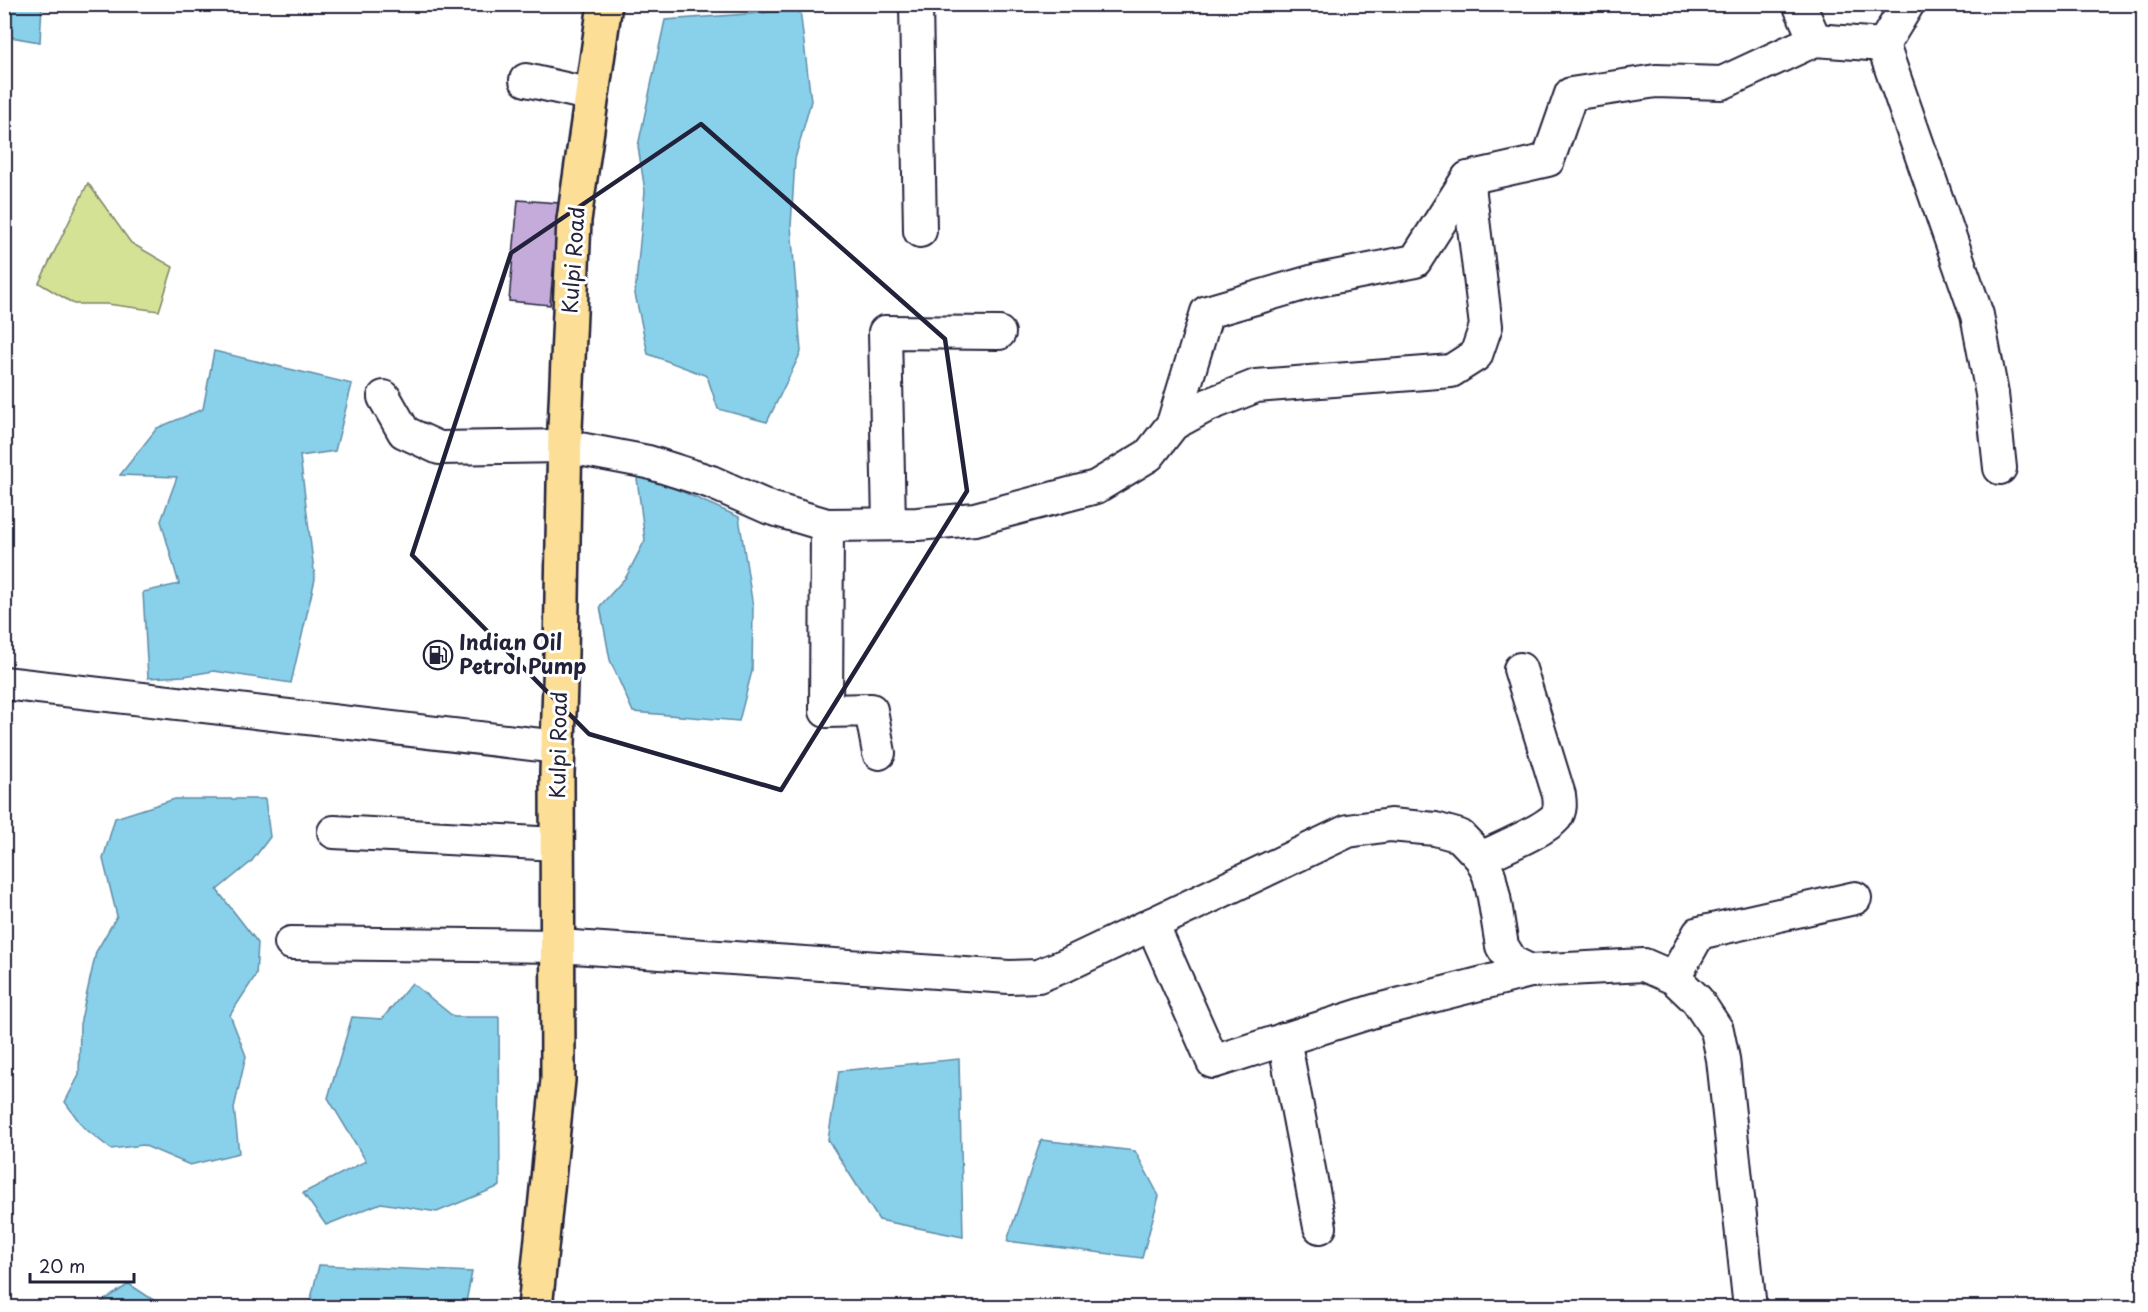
<svg xmlns="http://www.w3.org/2000/svg" width="2148" height="1312" font-family="'Playpen Sans',sans-serif">
<rect width="100%" height="100%" fill="#fff"/>
<filter id="ink" filterUnits="userSpaceOnUse"><feTurbulence type="fractalNoise" baseFrequency=".0167" numOctaves="2"/><feDisplacementMap in="SourceGraphic" scale="12" xChannelSelector="R" yChannelSelector="G"/><feConvolveMatrix kernelMatrix="1 2 1 2 8 2 1 2 1" color-interpolation-filters="sRGB"/></filter>
<g filter="url(#ink)">
<path fill="#d4e296" stroke="#7b8268" stroke-width="1.5" d="M88,183L131,243L173,267L159,311L107,304H74L39,283Z"/>
<g fill="#89d1eb" stroke="#608ba5" stroke-width="1.5">
<path d="M4,5H42L40,42L5,36Z"/>
<path d="M800,10L811,101L795,159L791,226L801,352L767,422L718,409L707,376L648,354L635,294L645,191L638,146L665,20Z"/>
<path d="M214,351L352,384L335,451L300,456L315,579L291,683L214,671L184,676L148,678L143,592L179,584L161,521L177,477L120,475L157,428L203,409Z"/>
<path d="M636,471L739,517L753,607L752,671L739,721L633,712L610,660L600,606L626,577L645,540Z"/>
<path d="M175,799H265L270,837L251,862L217,890L258,943L256,975L230,1015L246,1056L234,1108L239,1153L190,1165L143,1145L111,1149L83,1127L65,1102L79,1075L80,1024L96,952L117,916L103,859L115,818Z"/>
<path d="M412,983L454,1017H499L500,1186L437,1212L381,1203L326,1225L303,1193L366,1161L328,1098L352,1017L382,1019Z"/>
<path d="M959,1059L963,1237L879,1220L828,1140L839,1071Z"/>
<path d="M1041,1140L1135,1151L1159,1196L1142,1258L1007,1241Z"/>
<path d="M319,1265L472,1272L465,1307H309Z"/>
<path d="M129,1284L164,1307H94Z"/>
</g>
<path fill="#c4abda" stroke="#22223b" stroke-width="1.5" d="M518,200L559,203L550,305L509,301Z"/>
<g fill="none" stroke-linecap="round" stroke-linejoin="round">
<g stroke="#22223b" stroke-width="36">
<g id="street">
<path d="M916,4L920,231"/>
<path d="M1799,4L1815,40"/>
<path d="M1883,45L1977,315L1992,394L2000,468"/>
<path d="M526,80L592,95"/>
<path d="M384,397L404,432L439,448L564,446L648,462L711,482L770,508L827,525L917,524L975,519L1096,487L1149,455L1173,424L1208,405L1256,386L1451,371L1476,355L1486,326L1468,178"/>
<path d="M1173,424L1207,312L1314,281L1415,261L1468,178L1548,160L1571,94L1656,81L1722,83L1815,40L1883,45L1908,4"/>
<path d="M889,524L885,332L999,333"/>
<path d="M827,525L826,711L871,710L879,753"/>
<path d="M4,683L558,747"/>
<path d="M334,832L557,844"/>
<path d="M1481,858C1499,849 1544,831 1556,817C1561,810 1560,803 1559,795L1520,669"/>
<path d="M1152,924L1213,1062L1374,1011L1530,971"/>
<path d="M291,943L559,946L1009,977L1038,976L1066,965L1348,831L1390,825L1435,829L1460,836L1481,858L1489,875L1494,897L1502,946L1512,962L1530,971L1644,965L1674,978L1697,1000L1717,1030L1723,1059L1750,1308"/>
<path d="M1674,978L1699,933L1855,898"/>
<path d="M1284,1039L1320,1227"/>
</g>
</g>
<g stroke="#22223b" stroke-width="38">
<path id="primary" d="M535,1308L558,1080L557,773L561,654L565,429L574,220L605,4"/>
</g>
<use href="#street" stroke="#fff" stroke-width="32"/>
<use href="#primary" stroke="#fcde96" stroke-width="33"/>
</g>
</g>
<path fill="none" stroke="#22223b" stroke-width="4.5" stroke-linejoin="round" d="M701,124L945,339L967,491L781,790L589,734L412,555L511,253Z"/>
<defs>
<g id="fuel-ring" transform="scale(1.5)"><circle r="9.5" fill="#fff" stroke="#22223b" stroke-width="1.5"/><path d="M-5.5-6h7V0h2V4h1.3V-2.5L3-4.5l.8-.8L6-3V5H2.5V1h-1V6h-7ZM-4.2-4.7v3.2H.2V-4.7Z" fill="#22223b"/></g>
</defs>
<g fill-rule="evenodd">
<use href="#fuel-ring" x="438" y="655"/>
</g>
<g text-anchor="middle" stroke-width="6" stroke-linejoin="round" paint-order="stroke">
<g font-size="21" fill="#22223b" stroke="#fff">
<text transform="translate(574 260) rotate(-86)" y="7">Kulpi Road</text>
<text transform="translate(559 745) rotate(-89)" y="7">Kulpi Road</text>
</g>
<g font-size="21" font-weight="bold" fill="#22223b" stroke="#fff" text-anchor="start">
<text x="459" y="650">Indian Oil<tspan x="459" dy="24">Petrol Pump</tspan></text>
</g>
</g>
<rect width="2148" height="1312" fill="none" stroke="#fff" stroke-width="24"/>
<rect x="12" y="12" width="2124" height="1288" fill="none" stroke="#22223b" stroke-width="2" filter="url(#ink)"/>
<path d="M30 1273v9h104v-9" fill="none" stroke="#22223b" stroke-width="3"/>
<text x="39" y="1273" font-size="18" fill="#22223b" stroke="#ffffff" stroke-width="4.5" paint-order="stroke">20 m</text>
</svg>
